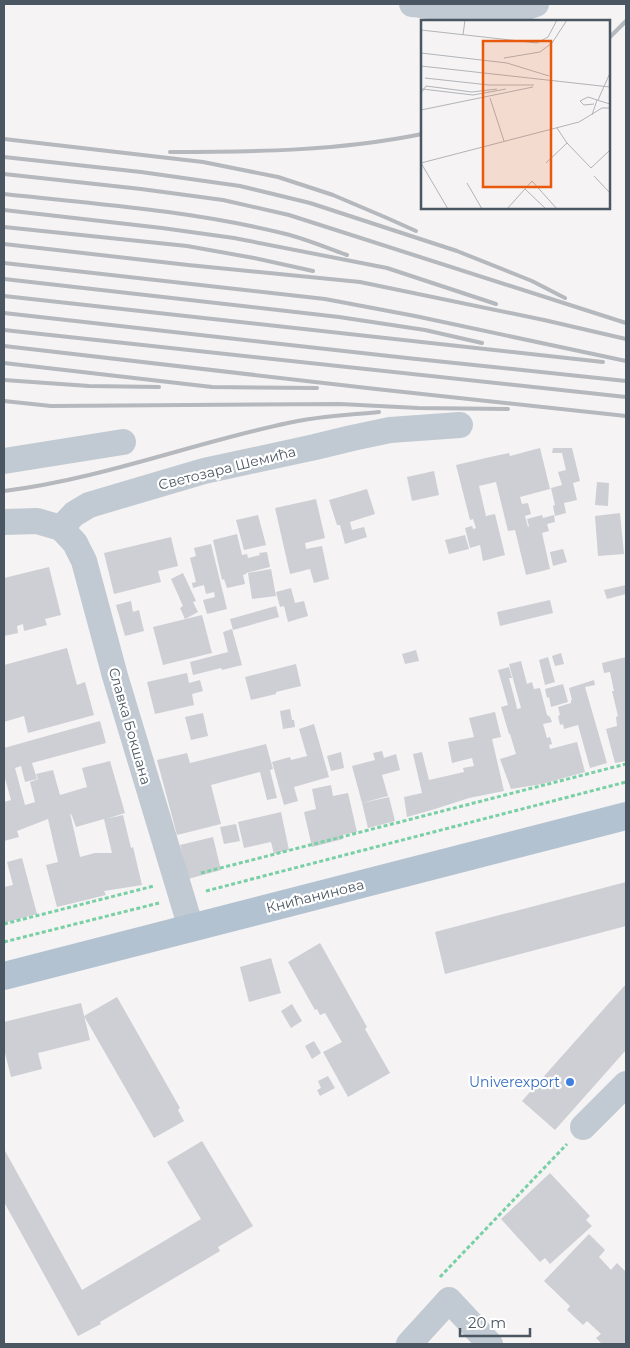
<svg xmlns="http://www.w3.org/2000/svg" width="630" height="1348" font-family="Montserrat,sans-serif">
<rect width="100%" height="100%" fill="#f5f3f3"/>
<g fill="#cdcfd5" fill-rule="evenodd">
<path d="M540,448L550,489L520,497L522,504L528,503L531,514L525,516L528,527L529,526L527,519L542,515L543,518L554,515L555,522L547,524L549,531L542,533L550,569L526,575L515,530L508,531L496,482L479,486L486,516L495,514L505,555L483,561L480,545L470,548L465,528L472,526L473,529L476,528L473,519L470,520L456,465L490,457L509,453L510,456Z"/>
<path d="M553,448H572L580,481L573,483L577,500L564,503L566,513L555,516L553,506L555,505L551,488L562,485L558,472L566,470L562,453H552Z"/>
<path d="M434,471L439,495L412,501L407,477Z"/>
<path d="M597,482L609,483L608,506L595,505Z"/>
<path d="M367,489L375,514L350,522L352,530L364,527L367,537L345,544L340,525H337L329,500Z"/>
<path d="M316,499L325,538L305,543L306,549L322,546L329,579L314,583L310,569L290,574L275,508Z"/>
<path d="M620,513L624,554L598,556L595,516Z"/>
<path d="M258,515L266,545L244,550L236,520Z"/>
<path d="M237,534L242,555L247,554L248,558L260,555L259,553L267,552L270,567L246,573V574L243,575L245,584L227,588L224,579L222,580L213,540Z"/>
<path d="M465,535L469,549L449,554L445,540Z"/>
<path d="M171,537L178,566L158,571L161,582L114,594L104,553Z"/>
<path d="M211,544L227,609L207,614L203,600L215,597L214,592L206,594L204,585L193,588L192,583L196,582L190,558L196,556L194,548Z"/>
<path d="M563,549L567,562L553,566L550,552Z"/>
<path d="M49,567L61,615L45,619L47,625L24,631L23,624L17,626L18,633L4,636V578Z"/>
<path d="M271,569L276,596L252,599L248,573Z"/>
<path d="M183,573L196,601L193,602L198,612L185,619L180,608L183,606L171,579Z"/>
<path d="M626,585V594L607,599L604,590Z"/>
<path d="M291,588L295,603L304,601L308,616L288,622L284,606L280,607L276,592Z"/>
<path d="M550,600L553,613L500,626L497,612Z"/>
<path d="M131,601L133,612L139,610L144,631L125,636L116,605Z"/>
<path d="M276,606L279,617L233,630L230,619Z"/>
<path d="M202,615L212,653L163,665L153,627Z"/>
<path d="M232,629L242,665L222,670L221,668L193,675L190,662L228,652L223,632Z"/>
<path d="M67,648L77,685L85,682L94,715L28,733L24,716L4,722V665Z"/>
<path d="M416,650L419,661L405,664L402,654Z"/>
<path d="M561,653L564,664L555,666L552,656Z"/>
<path d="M548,657L555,682L545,685L539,660Z"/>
<path d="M626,657V761L615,763L606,729L617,726L616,717L618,716L612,691H614L610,672L604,673L602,663Z"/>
<path d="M521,661L527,684L532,682L534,689L540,688L547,715L550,717L552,722L543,724L547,738L550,737L552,744L549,745L550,749L577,742L585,772L542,784L511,789L500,759L516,754L510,734H509L501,707L508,705L498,670L509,667L512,678H509L516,704L517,709L521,708L509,664Z"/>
<path d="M296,664L301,686L276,692V694L251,700L245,677Z"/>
<path d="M187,673L189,683L200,680L203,691L192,694L194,705L155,714L147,682Z"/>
<path d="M594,680L595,685L585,687L607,763L590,768L578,725L564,729L563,724L560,725L558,716L560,715L558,707L571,703V700H572L569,688Z"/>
<path d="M563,684L568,702L551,707L549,697L547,698L545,689Z"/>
<path d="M290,709L292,720H294L295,727L283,729L280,711Z"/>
<path d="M495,712L501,737L492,739L504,791L469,798L435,809L407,817L404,797L422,793L413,754L422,752L429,780L464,772L463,768L474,766L472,758L452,763L448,742L474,737L469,718Z"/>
<path d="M203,713L208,736L191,740L185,717Z"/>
<path d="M100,721L106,743L32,763L37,779L25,782L21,766L15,768L25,805L35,802L30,782L38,779L36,774L53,770L60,795L87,787L82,768L110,761L125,813L106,819L123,815L131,848L133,847L142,885L104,891L106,895L57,907L46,865L58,862L48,819L17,831L19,837L4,841V802L11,800L4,775V748ZM70,813L72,816L76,827L104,819L112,853H95L80,857Z"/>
<path d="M314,724L329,777L294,787L298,801L284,805L272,762L290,757L291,760L307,756L299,729Z"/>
<path d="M266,744L273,769L270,770L277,798L267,800L260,772L211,785L221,824L177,835L157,760L187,753L190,763Z"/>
<path d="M382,751L384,758L396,754L400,770L382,775L388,796L362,803L352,766L375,760L373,753Z"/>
<path d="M341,752L344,768L331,771L327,756Z"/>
<path d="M331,785L333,796L348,793L357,832L342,835L343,839L312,847L304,812L316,809L312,789Z"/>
<path d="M389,797L395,821L368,828L362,803Z"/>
<path d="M281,812L289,850L274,854L271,842L244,848L238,822Z"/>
<path d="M236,824L240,841L224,844L220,827Z"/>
<path d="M213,837L221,870L188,879L180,845Z"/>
<path d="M22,858L37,914L4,923V887L13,885L7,862Z"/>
<path d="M626,882V926L445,974L435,932Z"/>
<path d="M320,943L367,1027L365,1029L390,1073L348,1097L323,1052L342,1042L325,1013L320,1015L317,1009L315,1010L288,962Z"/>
<path d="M271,958L281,993L249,1002L240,967Z"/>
<path d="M626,984V1050L555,1130L522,1101Z"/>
<path d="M117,997L180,1108L178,1110L184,1121L154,1138L84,1016Z"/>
<path d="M81,1003L90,1040L38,1053L42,1069L11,1077L4,1049V1022Z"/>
<path d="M292,1004L302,1021L291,1028L281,1011Z"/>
<path d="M314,1041L321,1053L312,1059L305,1046Z"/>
<path d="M328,1076L335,1088L320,1096L317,1090L321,1088L318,1081Z"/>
<path d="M202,1141L253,1226L218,1247L220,1251L100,1322L101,1324L78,1336L4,1202V1149L82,1290L201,1219L167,1162Z"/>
<path d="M550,1173L590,1216L586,1220L592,1226L550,1264L545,1258L540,1262L501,1219Z"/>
<path d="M589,1234L605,1250L599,1257L611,1270L617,1263L626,1272V1283L625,1284L626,1285V1344H602L596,1338L601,1334L587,1321L583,1325L567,1310L570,1306L544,1281Z"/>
</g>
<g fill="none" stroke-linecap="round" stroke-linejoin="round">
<g stroke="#7ad0a6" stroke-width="3" stroke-dasharray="4 2.5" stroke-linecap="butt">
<path d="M201,873L626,764"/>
<path d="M206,891L626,782"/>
<path d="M4,924L154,886"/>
<path d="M4,942L159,903"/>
<path d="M440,1277L567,1144"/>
</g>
<g stroke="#c1cad2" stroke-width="26">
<path d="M412,4C449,8 501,18 536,4"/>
<path d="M4,461L123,442"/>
<path d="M4,522L37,521L61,528"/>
<path d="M61,528L75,543L84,561L115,676L191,928"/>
<path d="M61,528L74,514L89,505L204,471L315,447L352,438L390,430L460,425"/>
<path d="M583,1127L626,1084"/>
<path d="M409,1344L449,1300L490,1344"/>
</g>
<path stroke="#b3c2d1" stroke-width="28" d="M4,976L626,816"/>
<g stroke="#b5b8bd" stroke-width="4">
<path d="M609,38L626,21"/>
<path d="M4,139L203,162L278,177L333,195L387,218L416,231"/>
<path d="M170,152C254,152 339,151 422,134"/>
<path d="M4,157L141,172L240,186L310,203L457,251L532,281L565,298"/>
<path d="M4,174L141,189L223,200L289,215L626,323"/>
<path d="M4,194C98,204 193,211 286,234C306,239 327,248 347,255"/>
<path d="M4,210L162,228L234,238L387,268L496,304"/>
<path d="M4,227L187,246L254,258L313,271"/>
<path d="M4,244L188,265L360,282L544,320L626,339"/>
<path d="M4,263L325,299L415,316L626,361"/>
<path d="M4,279L339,317L425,330L482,343"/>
<path d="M4,296L603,362"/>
<path d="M4,313L407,358L626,381"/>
<path d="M4,330L626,397"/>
<path d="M4,346L376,389L626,416"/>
<path d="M4,363L212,387L317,388"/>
<path d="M4,380L89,386L159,387"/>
<path d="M4,401L51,406L340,404L418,408L508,409"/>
<path d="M4,491C101,479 193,443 288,423C318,416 349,415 379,412"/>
</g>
</g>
<circle fill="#3f7fe0" stroke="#fff" stroke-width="2" cx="570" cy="1082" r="5"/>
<g text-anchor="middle" stroke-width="4.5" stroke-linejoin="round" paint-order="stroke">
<g font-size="14" fill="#4a5661" stroke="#fff">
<text transform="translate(227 468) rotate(-14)" y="5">Светозара Шемића</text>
<text transform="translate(130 726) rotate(74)" y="5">Славка Бокшана</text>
<text transform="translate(315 896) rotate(-14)" y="5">Книћанинова</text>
</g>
<g font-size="14" fill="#366cbe" stroke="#fff" text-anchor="end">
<text x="560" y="1087">Univerexport</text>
</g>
</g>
<g transform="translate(421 20)">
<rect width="189" height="189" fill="#f5f3f3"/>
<path fill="none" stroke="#b1b4b9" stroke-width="1" d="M0,10L116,23L127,17L136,0M42,15L44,0M0,33L86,43L128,56M83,38L119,32L131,23L146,0M0,46L189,67M4,58L68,65H113M1,69L52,75L85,69M0,73L5,66L51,72L76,69M69,78L83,121M177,80L189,53M173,84L163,85L159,81L167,77L176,80M0,90L112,67M171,95L176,80L189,84M146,123L170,148L188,131M0,143L27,189M0,143L158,102L181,88H189M125,143L146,123L136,108M173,156L189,173M46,163L61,189M104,169L125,189M86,189L111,161L136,189"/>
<path fill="#e8590c" fill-opacity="0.15" stroke="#e8590c" stroke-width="2.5" d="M62,21H130V167H62Z"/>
<rect width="189" height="189" fill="none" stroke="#4a5661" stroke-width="2.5"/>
</g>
<rect width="630" height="1348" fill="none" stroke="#4a5661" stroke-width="10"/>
<path d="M460 1328v8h70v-8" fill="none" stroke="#4a5661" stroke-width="2.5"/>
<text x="468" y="1328" font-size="15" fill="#4a5661" stroke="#ffffff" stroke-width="4" paint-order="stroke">20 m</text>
</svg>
